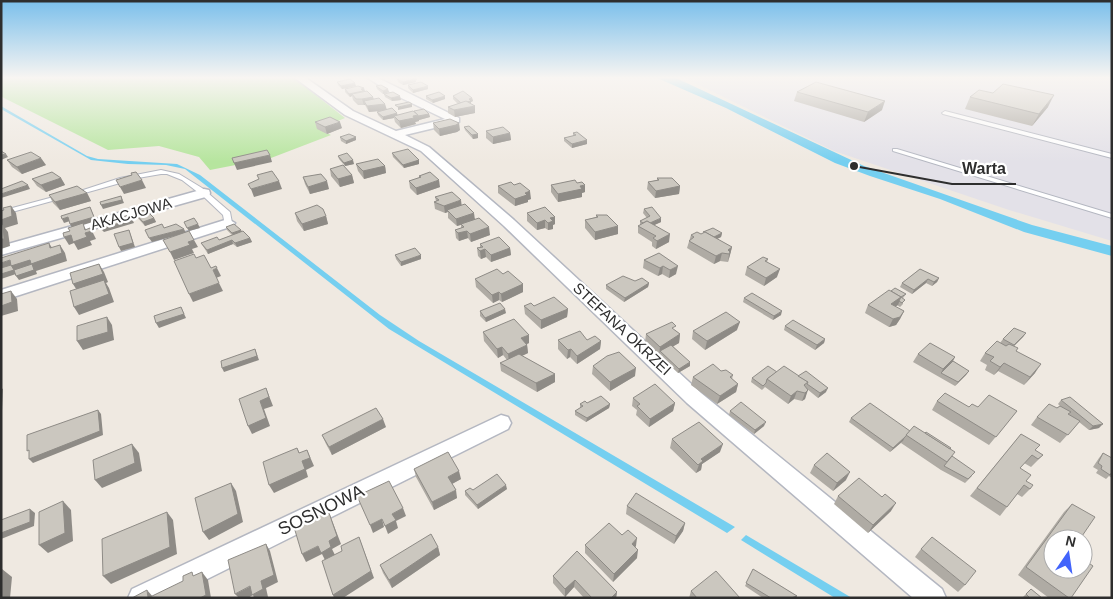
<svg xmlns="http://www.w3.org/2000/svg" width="1113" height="599" font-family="Arial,sans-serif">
<rect width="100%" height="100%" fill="#efe9e1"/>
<path fill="#e3e1e8" d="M685,78H1112V241L1009,210L834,151Z"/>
<path fill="#b6e59e" d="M1,78H294L345,118L319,129L331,135L271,158L210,170L199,157L159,146L108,150L4,98L1,96Z"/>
<g fill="#75cff0">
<path d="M657,78H676L864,166L1032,225L1112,246V256L1024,232L940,199L870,176L835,163L726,108Z"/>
<path d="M1,106L87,156L98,159L177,164L200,175L380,315L419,341L735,527L727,533L389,329L185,169L166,165L128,164L91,160L1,109Z"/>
<path d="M746,535L852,598H835L741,540Z"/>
</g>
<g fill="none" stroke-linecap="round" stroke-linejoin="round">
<g stroke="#b4b7c1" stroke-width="2">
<g id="lane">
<path d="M945,111L1112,154V158L943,114L942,113Z"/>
<path d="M893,149H897L1112,214V218L893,151Z"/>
<path d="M161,170L179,174L202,188L230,212L232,223L231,225H225L223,215L204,197L182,180L167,174H161L138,178L74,196L71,194L120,178Z"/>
<path d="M61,195L64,197L63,198L1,215V211Z"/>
</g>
</g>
<g stroke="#b4b7c1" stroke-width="3">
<g id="street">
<path d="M295,78H306L353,111L396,131L445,119L393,94L368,78H378L459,118V122L405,135L429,147L514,220L701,393L942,589L946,598H913L687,403L504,226L421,151L345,115Z"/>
<path d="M204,189L209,190L210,193L209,196L1,255V246Z"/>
<path d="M228,219L235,223L233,226L1,301V290Z"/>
<path d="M501,415L508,417L511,423L508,429L169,598H128L132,589Z"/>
</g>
</g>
<use href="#lane" fill="#fff" fill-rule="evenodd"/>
<use href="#street" fill="#fff" fill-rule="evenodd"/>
</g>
<g fill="#afaba4">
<path d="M400,78H417V80H416V82L403,85L398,82L397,79Z"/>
<path d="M337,82L356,86L342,89L338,85Z"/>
<path d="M408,85L428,89L413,93L408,88Z"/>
<path d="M376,86L389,92L383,94L377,89Z"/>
<path d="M345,89L365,91L373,97L374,99L385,104L386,110L398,115L429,114L430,117L419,120V121L415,122L416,124L401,128L395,122L394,118L383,120L378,115L377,112L381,111L369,112L365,105H358L353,100L352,96L350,97L345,92Z"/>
<path d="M797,92L882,110L864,122L794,101Z"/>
<path d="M384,94L401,100L392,101L385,97Z"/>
<path d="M426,96L445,99L433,103L426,99Z"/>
<path d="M453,96L472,98L473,101L471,102V104L475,106V113L455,117L448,113V107L458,104L453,99Z"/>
<path d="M970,97L1048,107L1032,126L965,109Z"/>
<path d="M315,122L342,128L327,134L317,129Z"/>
<path d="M433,123L460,130L457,132L440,136L434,130Z"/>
<path d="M464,127L478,134V138L473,139L465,130Z"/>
<path d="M486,131L510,133L511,140L493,144L486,138Z"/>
<path d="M573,133L587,144L572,148L564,141V138L573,136Z"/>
<path d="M340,137H356V140L346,144L341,141Z"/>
<path d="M392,153L419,160V164L404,168L393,157Z"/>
<path d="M338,156L354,164L345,166L339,159Z"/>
<path d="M7,160L46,165L22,174L12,167Z"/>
<path d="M356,164L385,166L386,173L364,179L358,171Z"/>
<path d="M330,169L352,175L354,183L340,187L331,176Z"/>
<path d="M419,176L440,187L417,195L410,188L409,181L419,178Z"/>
<path d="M303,177L329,189L310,194L305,184Z"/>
<path d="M61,178L65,185L46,192L37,186L32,179Z"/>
<path d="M657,178L680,186L679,194L655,198L647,189L648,182L657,180Z"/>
<path d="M551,185L585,192L582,193V197L558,202L551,192Z"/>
<path d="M498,186L531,199L528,200V202L515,206L498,193Z"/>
<path d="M87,193L91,201L60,210L53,203L49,195Z"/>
<path d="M435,197L462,205L490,235L471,242L468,238L459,241L456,238L455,230L461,228V225L457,226L448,218V212L445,213L435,209L434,202L436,201Z"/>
<path d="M644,209L661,222L654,225L669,242L656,249L652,246V242L638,233V226L640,225V221L647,218L643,213Z"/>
<path d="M134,212L154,218L156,222L145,226L136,216Z"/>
<path d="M295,213L326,216L328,224L304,231L297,221Z"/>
<path d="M527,213L555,217V224L553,225V229L548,230L545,228L537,230L527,221Z"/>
<path d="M596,215L618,234L595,240L585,228V220L596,217Z"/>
<path d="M226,227L241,230L242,232L250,238L252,242L237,247L233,244L208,254L201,243L219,240L232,235L227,230Z"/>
<path d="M722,233L721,237L717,239L732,247L728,262L720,261L714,264L687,248L691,235Z"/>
<path d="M480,244L510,248L511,255L491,262L486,257L481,259L478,256L477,248L480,247Z"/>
<path d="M659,253L676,274L669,278L662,274L658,276L643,268L644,260Z"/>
<path d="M395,255L421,259L401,266L396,259Z"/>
<path d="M768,259L767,262L777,277L764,286L745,275L747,267Z"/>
<path d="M920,269L939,278L937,282L932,286L926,283L912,294L900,287L902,283Z"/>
<path d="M503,274L523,284V292L502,302L499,300L493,303L476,287L475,279Z"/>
<path d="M635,281L649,283L648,287L624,302L606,289V285Z"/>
<path d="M906,294L903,298V304L900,307L897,305L895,307L904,311L900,319L896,325L889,327L865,313L868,305Z"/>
<path d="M744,298L781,315L773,320L743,302Z"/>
<path d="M524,306L568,309L567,317L541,329L525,314Z"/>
<path d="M480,311L506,313L486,322L480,316Z"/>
<path d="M785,326L825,339L824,343L815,350L784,330Z"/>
<path d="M675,330L680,334L679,343L673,346L690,366L678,373L645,342L646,334Z"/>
<path d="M737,330L705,350L692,339L693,331Z"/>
<path d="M483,332L529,343L527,344L528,353L522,356L555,374V382L537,392L501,371L500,363L507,360L503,355L498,358L484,341Z"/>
<path d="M1026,333L1023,337L1014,346L1016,351L1035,373L1024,385L998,371L994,375L985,370L987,365L980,361L985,353L1000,343L1003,339Z"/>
<path d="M558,340H587L601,341L600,349L577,364L570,357L567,359L558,349Z"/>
<path d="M918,354L955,357L953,361L969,371L966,375L955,386L913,362Z"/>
<path d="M593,366L635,376L610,391L592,374Z"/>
<path d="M721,371L733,375L732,379L738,384L736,392L717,404L691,385L693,377Z"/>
<path d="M777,372L798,376L826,392L818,398L807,389L805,399L802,401L794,399L788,404L765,387L762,390L751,382L752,378Z"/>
<path d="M633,398L675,403L673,411L649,427L636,415L637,410L632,406Z"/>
<path d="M1061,400L1099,428L1089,430L1079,422L1060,443L1031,425L1037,417L1057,408L1060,406L1058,404Z"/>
<path d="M937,401L969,407H978L1017,411L989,445L932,410Z"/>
<path d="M580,404L587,403L610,404L609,408L586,422L575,415V411L580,408Z"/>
<path d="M730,411L764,426L754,434L729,415Z"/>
<path d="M851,418L910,431L950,449L952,456L972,476L965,483L941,470L901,443L903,441L890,452L849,422Z"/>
<path d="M386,427L332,455L326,444L322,435Z"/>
<path d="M1021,434L1035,450L1043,455L1031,467L1024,463L1020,468L1030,489L1022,497L1017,494L1000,516L970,496Z"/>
<path d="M672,439L720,452L702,464L701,470L696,473L670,448Z"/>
<path d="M1103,453L1112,458V478L1109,476L1106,479L1096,473L1098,470L1093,467L1099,458Z"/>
<path d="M814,465L846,480L833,491L810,473Z"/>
<path d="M414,469L461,479L452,484L457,498L434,510L416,477Z"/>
<path d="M507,489L478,509L465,495V491L473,490Z"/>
<path d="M838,496L882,497L891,511L868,533L834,504Z"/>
<path d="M1072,504L1053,539L1071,598H1049L1018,575L1064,512Z"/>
<path d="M627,506L685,523L683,531L674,544L626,514Z"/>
<path d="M622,535L636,546L635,547L637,558L613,582L585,553V545Z"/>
<path d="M438,547L440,555L392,588L383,573L380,565Z"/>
<path d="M921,549L965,585L958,592L915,557Z"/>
<path d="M577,551L617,592L616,598H584L574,587L565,597L553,583V576Z"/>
<path d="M753,569L797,596L796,598H763L745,586Z"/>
<path d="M1031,589L1042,598H1022Z"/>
<path d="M691,591L740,598H689Z"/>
</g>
<g fill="#8e8b86">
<path d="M413,78H417V80H416V82L403,85V82Z"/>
<path d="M355,83L356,86L342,89L341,86Z"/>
<path d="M428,86V89L413,93V90Z"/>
<path d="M364,88L365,91L352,94V96L350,97L349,94Z"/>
<path d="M388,89L389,92L383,94V91Z"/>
<path d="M1054,95L1048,107L1032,126L1039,114Z"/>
<path d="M400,96L401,100L392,101L391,98Z"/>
<path d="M445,96V99L433,103L432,100Z"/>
<path d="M373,97L374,103L364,101L365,105H364L362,99Z"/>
<path d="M472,98L473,101L471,102V104L461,106L469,99Z"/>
<path d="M885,101L882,110L864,122L868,112Z"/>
<path d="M385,104L387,110L369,112L367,106Z"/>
<path d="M412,104V107L398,110V107Z"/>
<path d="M475,106V113L455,117L454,110Z"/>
<path d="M397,113L398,117L394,116V118L383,120V117Z"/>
<path d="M429,114L430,117L419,120V121L415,122L416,124L401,128L399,121L413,116Z"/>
<path d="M340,122L342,128L327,134L325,127Z"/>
<path d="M459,123L460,130L457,132L440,136L439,129Z"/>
<path d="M510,133L511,140L493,144V137Z"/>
<path d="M478,134V138L473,139L472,135Z"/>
<path d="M356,137V140L346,144V141Z"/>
<path d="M587,140V144L572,148V144Z"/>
<path d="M6,154L8,157L1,160V155Z"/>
<path d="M270,155L272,162L237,170L234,163Z"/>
<path d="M41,158L46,165L22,174L17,167Z"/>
<path d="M353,160L354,164L345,166L344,163Z"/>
<path d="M419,160V164L404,168L403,165Z"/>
<path d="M385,166L386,173L364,179L363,171Z"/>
<path d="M352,175L354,183L340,187L338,179Z"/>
<path d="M61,178L65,185L46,192L41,185Z"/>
<path d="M142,180L146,188L124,194L120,187Z"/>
<path d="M439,180L440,187L417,195L416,188Z"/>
<path d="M279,181L282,189L254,197L251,189Z"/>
<path d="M327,181L329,189L310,194L308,187Z"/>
<path d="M28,185L30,189L1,198V194Z"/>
<path d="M585,185V192L582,193V197L558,202V194L580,186Z"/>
<path d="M680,186L679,194L655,198L656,191Z"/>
<path d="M530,191L531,199L528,200V202L515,206V199L525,193Z"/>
<path d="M87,193L91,201L60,210L55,202Z"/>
<path d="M121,196L124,203L103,209L101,205Z"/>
<path d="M461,200L462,208L447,210L448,212L445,213L444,206Z"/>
<path d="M11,206L16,213L18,224L5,228L8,232L10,246L1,249V220Z"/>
<path d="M90,207L96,221L83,225L87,231H92L96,239L90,241L92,245L78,250L74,243L69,245L64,237L71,235L85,233L72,228L70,224Z"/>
<path d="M474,213L475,220L457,226L456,219Z"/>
<path d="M326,216L328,224L304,231L302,224Z"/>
<path d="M68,217L70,221L64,223L62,219Z"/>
<path d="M555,217V224L553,225V229L548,230V223L550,218Z"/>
<path d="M154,218L156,222L145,226L143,222Z"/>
<path d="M661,218V222L646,229L647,225Z"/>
<path d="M132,219L134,223L104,232L101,229Z"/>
<path d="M545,220V228L537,230V223Z"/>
<path d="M198,224L200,228L189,231L187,228Z"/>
<path d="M618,226V234L595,240V232Z"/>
<path d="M489,227L490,235L471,242L470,234Z"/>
<path d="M184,229L186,233L152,242L149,238Z"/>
<path d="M129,230L135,247L121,251L119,247Z"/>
<path d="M241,230L243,234L234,237L232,233Z"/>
<path d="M467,231L468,238L459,241L458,233Z"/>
<path d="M722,233L721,237L709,243L710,239Z"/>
<path d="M670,234L669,242L656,249L657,241Z"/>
<path d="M250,238L252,242L237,247L235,243Z"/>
<path d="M194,240L198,247L192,249L194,253L174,260L170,252L188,242Z"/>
<path d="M232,240L233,244L208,254L207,250Z"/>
<path d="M49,243L54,251L60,245L65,253L67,261L36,271L37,274L19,280L16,276L34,268L1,279V263L50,248Z"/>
<path d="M732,247L730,255L728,262L729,254L728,250Z"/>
<path d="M510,248L511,255L491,262V255Z"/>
<path d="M485,249L486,257L481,259L480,251Z"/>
<path d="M722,253L720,261L714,264L716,256Z"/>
<path d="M421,255V259L401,266V262Z"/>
<path d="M99,264L104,272L108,282L106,283L109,288L114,302L79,315L74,307L78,292L73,284Z"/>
<path d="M663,266L662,274L658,276L660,268Z"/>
<path d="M678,266L676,274L669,278L670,270Z"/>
<path d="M217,268L221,276L216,278L213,270Z"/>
<path d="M780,269L777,277L764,286L766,278Z"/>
<path d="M939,278L937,282L932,286L934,282Z"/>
<path d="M928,279L926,283L912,294L914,290Z"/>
<path d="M219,283L223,291L193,302L189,294Z"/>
<path d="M649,283L648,287L624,302L625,298Z"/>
<path d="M523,284V292L502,302L501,294Z"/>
<path d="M11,291L17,299L18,311L1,316V306Z"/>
<path d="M499,292V300L493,303L492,295Z"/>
<path d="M901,297L898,305L887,312L891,304Z"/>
<path d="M181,307L186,318L159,328L156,323Z"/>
<path d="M505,309L506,313L486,322L485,318Z"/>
<path d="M568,309L567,317L541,329V320Z"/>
<path d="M782,311L781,315L773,320L774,316Z"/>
<path d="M904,311L900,319L896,325L889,327L893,319Z"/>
<path d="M107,317L112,325L114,340L83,350L77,341Z"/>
<path d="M740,322L737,330L705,350L707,341Z"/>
<path d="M1026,333L1023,337L1011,349L1014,345Z"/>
<path d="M680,334L679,343L662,353L660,351L659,355L660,347Z"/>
<path d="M529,335V343L522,346L521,338Z"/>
<path d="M825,339L824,343L815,350L817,345Z"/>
<path d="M601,341L600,349L577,364V356Z"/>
<path d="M527,345L528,353L509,362L508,354Z"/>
<path d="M502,347L503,355L498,358L497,349Z"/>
<path d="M255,349L259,360L224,372L222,368Z"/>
<path d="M571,349L570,357L567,359L568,350Z"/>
<path d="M955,357L950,366L941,373L943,369Z"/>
<path d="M690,362V366L678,373L679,369Z"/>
<path d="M1004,363L998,371L994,375L1000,367Z"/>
<path d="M1041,364L1035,373L1024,385L1030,377Z"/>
<path d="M636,368L635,376L610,391V382Z"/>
<path d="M969,371L966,375L955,386L958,382Z"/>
<path d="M555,374V382L537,392L536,383Z"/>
<path d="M738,384L736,392L717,404L720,396Z"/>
<path d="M1,388L3,389L2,410H1Z"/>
<path d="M266,388L273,406L264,409L270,426L252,434L248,426Z"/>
<path d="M828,388L826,392L818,398L820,393Z"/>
<path d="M808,390L805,399L802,401L805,393Z"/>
<path d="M797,391L794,399L788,404L791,396Z"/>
<path d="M675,403L673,411L649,427L650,419Z"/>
<path d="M610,404L609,408L586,422L587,418Z"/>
<path d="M98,410L101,414L103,435L33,463L29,459Z"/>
<path d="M383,419L386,427L332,455L329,447Z"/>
<path d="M766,422L764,426L754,434L755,430Z"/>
<path d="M1103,424L1099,428L1089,430L1093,426Z"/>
<path d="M905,437L903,441L890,452L893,448Z"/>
<path d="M132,444L139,453L142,471L102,488L95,480Z"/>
<path d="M723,444L720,452L702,464L701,470L696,473L701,459Z"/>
<path d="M297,448L301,456L307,450L314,466L306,470L308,477L274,493L269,485Z"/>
<path d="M459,471L461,479L450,485L448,477Z"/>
<path d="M850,472L846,480L833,491L837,483Z"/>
<path d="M231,483L236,491L243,522L209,540L203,532Z"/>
<path d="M506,485L507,489L478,509L477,505Z"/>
<path d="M456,490L457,498L434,510L432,502Z"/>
<path d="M63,501L71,510L73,541L48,553L39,545Z"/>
<path d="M896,503L891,511L868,533L873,525Z"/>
<path d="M403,508L406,516L396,521L398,528L388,534L385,526L392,514Z"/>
<path d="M30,509L35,513L34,526L1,539V533Z"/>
<path d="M328,510L341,544L332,549L335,555L325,560L322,554L306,562L302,554L329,541Z"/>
<path d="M167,512L173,520L177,554L111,584L103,576Z"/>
<path d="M382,519L384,527L373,533L370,525Z"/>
<path d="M685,523L683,531L674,544L676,536Z"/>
<path d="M359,537L374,578L343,598H334L333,595Z"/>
<path d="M637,538L636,546L631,552L632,544Z"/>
<path d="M266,544L270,551L278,582L266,588L268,597L267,598H254L253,595L248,598H239L235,594L261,581Z"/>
<path d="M438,547L440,555L392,588L389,580Z"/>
<path d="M638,550L637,558L613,582L614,574Z"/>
<path d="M2,569L12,577L10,598H1Z"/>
<path d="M202,572L208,580L211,598H200Z"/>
<path d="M575,580L574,587L565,597V589Z"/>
<path d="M147,590L154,598H148Z"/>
<path d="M617,592L616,598H611Z"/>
</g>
<g fill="#cbc7bf" stroke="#8e8b86">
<path d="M400,78H413L415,79L403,82L397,79Z"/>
<path d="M350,79L355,83L341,86L337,82Z"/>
<path d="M421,82L428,86L413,90L408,85Z"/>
<path d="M816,82L885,101L868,112L797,92Z"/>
<path d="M1003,84L1054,95L1039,114L970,97L979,90L993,93Z"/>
<path d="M381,85L388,89L383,91L376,86Z"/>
<path d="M358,86L364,88L361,89L363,91L349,94L345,89Z"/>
<path d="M367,91L373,97L362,99H356L352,94Z"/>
<path d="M463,91L472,98L469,99L471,101L461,103L453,96Z"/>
<path d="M393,92L400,96L391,98L384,94Z"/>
<path d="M439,92L445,96L432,100L426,96Z"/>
<path d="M379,98L385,104L367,106L364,101Z"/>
<path d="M466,101L475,106L454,110L448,107Z"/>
<path d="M409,102L412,104L398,107L395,105Z"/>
<path d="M392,108L397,113L383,117L377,112Z"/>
<path d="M424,109L429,114L418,116V115L414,111Z"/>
<path d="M413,111L418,115L413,116L414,118L399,121L394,116Z"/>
<path d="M330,117L340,122L325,127L315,122Z"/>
<path d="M450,119L459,123L456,125L439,129L433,123Z"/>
<path d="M469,126L478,134L472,135L464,127Z"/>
<path d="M503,127L510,133L493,137L486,131Z"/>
<path d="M577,132L587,140L572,144L564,138L576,135L573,133Z"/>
<path d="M349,134L356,137L346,141L340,137Z"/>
<path d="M408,149L419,160L403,165L392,153Z"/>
<path d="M267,150L270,155L234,163L232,158Z"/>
<path d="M1,151L6,154L1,155Z"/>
<path d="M31,152L41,158L17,167L7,160Z"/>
<path d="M347,153L353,160L344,163L338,156Z"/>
<path d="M378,159L385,166L363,171L356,164Z"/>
<path d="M343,165L352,175L338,179L330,169Z"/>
<path d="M272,171L279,181L251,189L248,184L259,179L257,175Z"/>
<path d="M52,172L61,178L41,185L32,179Z"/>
<path d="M136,172L142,180L120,187L116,180L132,175L131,173Z"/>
<path d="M430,172L439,180L416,188L409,181L421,177L419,176Z"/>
<path d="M321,174L327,181L308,187L303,177Z"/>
<path d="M657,178H672L680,186L656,191L648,182L659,180Z"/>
<path d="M575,180L577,183L582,182L585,185L580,186L582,189L558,194L551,185Z"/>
<path d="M22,181L28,185L1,194V189Z"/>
<path d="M511,182L514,185L520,183L530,191L525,193L527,195L515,199L498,186Z"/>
<path d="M77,186L87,193L55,202L49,195Z"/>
<path d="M452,192L461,200L444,206L434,202L439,200L435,197Z"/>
<path d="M121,196L122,200L101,205L100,202Z"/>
<path d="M465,204L474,213L456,219L447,210Z"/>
<path d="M317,205L323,209L326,216L302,224L295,213Z"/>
<path d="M11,206L12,216L1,220V211L4,210L3,208Z"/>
<path d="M90,207L94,217L70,224L68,217L62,219L61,216Z"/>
<path d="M545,207L555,217L550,218L553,221L548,223L545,220L537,223L527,213Z"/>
<path d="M652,207L661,218L650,223L647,221L643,223L640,221L650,216L644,209Z"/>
<path d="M146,210L154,218L143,222L134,212Z"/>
<path d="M129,215L132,219L101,229L98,224Z"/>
<path d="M596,215H607L618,226L595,232L585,220L598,217Z"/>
<path d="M194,218L198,224L187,228L184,222Z"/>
<path d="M479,218L489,227L470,234L467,231L458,233L455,230L464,227L461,224Z"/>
<path d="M647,221L670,234L657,241L653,238L656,236L638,226Z"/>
<path d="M83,223L85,230L90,228L92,231L85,233L87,237L73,242L71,235L64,237L63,233L70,231L68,228Z"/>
<path d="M3,224L4,239H1V225Z"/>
<path d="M162,224L164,228L176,224L184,229L149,238L145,230Z"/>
<path d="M234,224L241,230L232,233L226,227Z"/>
<path d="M713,228L722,233L714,237L705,232H703Z"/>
<path d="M129,230L133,243L119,247L114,234Z"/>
<path d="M189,231L194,240L188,242L190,245L170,252L163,240Z"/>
<path d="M243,231L250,238L235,243L232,240L207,250L201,243L217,237L219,240Z"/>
<path d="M697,232L701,234L705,232L732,247L728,250L730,252L729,254L722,253L716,256L689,241L694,237L691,235Z"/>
<path d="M499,237L510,248L491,255L485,249L480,251L477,248L483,247L480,244Z"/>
<path d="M49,243L50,248L60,245L62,253L31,264L30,260L11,266L10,260L1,263V258Z"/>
<path d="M415,248L421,255L401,262L395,255Z"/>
<path d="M659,253L678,266L670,270L663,266L660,268L644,260Z"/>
<path d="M194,254L196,258L204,255L211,268L216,266L217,268L213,270L219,283L189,294L174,261Z"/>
<path d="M763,257L768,259L765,261L780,269L766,278L747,267Z"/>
<path d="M32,264L34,270L16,276L14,270Z"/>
<path d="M99,264L103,274L73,284L70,273Z"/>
<path d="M11,265L14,270L1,274V268Z"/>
<path d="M497,269L503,274L508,271L523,284L501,294L499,292L492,295L475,279Z"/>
<path d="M920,269L939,278L934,282L928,279L914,290L902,283Z"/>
<path d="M623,276L635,281L642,278L649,283L625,298L606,285Z"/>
<path d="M104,280L109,294L74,307L70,291Z"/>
<path d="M895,288L906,294L901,297L905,300L902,303L899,301L901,297L891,291Z"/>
<path d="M889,290L901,297L891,304L904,311L900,317L893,319L868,305Z"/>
<path d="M11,291L12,302L1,306V294Z"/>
<path d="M752,293L782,311L774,316L744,298Z"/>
<path d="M554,297L568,309L541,320L524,306L531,303L534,306Z"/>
<path d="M500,303L505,309L485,318L480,311Z"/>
<path d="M181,307L184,314L156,323L154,316Z"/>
<path d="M726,312L740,322L707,341L693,331Z"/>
<path d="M107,317L108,332L77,341V326Z"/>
<path d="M514,319L529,335L521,338L527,345L508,354L502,347L497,349L483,332Z"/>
<path d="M793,320L825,339L817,345L785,326Z"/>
<path d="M672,322L676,326L672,328L680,334L660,347L646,334Z"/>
<path d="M1014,328L1026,333L1014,345L1003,339Z"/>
<path d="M580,331L587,340L595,336L601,341L577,356L571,349L568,350L558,340Z"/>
<path d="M997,341L1006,346L1009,344L1018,348L1016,351L1041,364L1030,377L1004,363L1000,367L990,361L994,357L985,353Z"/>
<path d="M930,343L955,357L943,369L918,354Z"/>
<path d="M671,345L690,362L679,369L660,351Z"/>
<path d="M255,349L257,356L222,368L221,361Z"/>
<path d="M619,352L636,368L610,382L593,366L607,356Z"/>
<path d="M519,354L555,374L536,383L500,363Z"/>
<path d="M953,361L969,371L958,382L941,373Z"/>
<path d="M713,364L721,371L726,370L733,375L730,377L738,384L720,396L693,377Z"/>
<path d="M768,366L777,372L767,379L766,383L763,386L752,378Z"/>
<path d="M784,366L808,382L804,385L808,390L805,393L797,391L791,396L767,379Z"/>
<path d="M806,371L828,388L820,393L807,384L808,382L798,376Z"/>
<path d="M655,384L675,403L650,419L637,406L640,404L633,398Z"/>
<path d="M266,388L269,397L260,401L266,418L248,426L239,399Z"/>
<path d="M945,393L969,407L972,404L978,407L989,395L1017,411L996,437L937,401Z"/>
<path d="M601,396L610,404L587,418L575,411L583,406L580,404L585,401L587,403Z"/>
<path d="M1070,397L1103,424L1093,426L1061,400Z"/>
<path d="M741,402L766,422L755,430L730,411Z"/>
<path d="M870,403L910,431L905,437L893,448L851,418Z"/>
<path d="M1049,404L1057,408L1060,406L1071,412L1068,414L1080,421L1068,435L1037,417Z"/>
<path d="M376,408L383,419L329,447L322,435Z"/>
<path d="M98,410L100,431L29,459V450L27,451V435Z"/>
<path d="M699,422L723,444L701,459L703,461L698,465L672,439Z"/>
<path d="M914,426L955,452L947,462L906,435Z"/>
<path d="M926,432L951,448L950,449L925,433Z"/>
<path d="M1021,434L1040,445L1035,450L1043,455L1038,459L1032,455L1020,468L1031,475L1026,481L1033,485L1030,489L1024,485L1007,507L977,488Z"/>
<path d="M132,444L135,463L95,480L93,460Z"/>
<path d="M297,448L299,453L307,450L310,458L302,461L305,469L269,485L263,462Z"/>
<path d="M448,452L459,471L448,477L456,490L432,502L414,469Z"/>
<path d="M827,453L850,472L837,483L814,465Z"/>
<path d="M1103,453L1112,458V472L1110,475L1101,469L1102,466L1098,463Z"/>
<path d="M952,456L975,472L968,479L944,466Z"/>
<path d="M497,474L506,485L477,505L465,491L470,488L473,490Z"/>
<path d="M859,478L882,497L885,494L896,503L873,525L838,496Z"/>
<path d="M389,481L403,508L392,514L396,520L385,526L382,519L370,525L357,496Z"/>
<path d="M231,483L238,514L203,532L195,498Z"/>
<path d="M636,493L685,523L676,536L627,506Z"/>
<path d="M63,501L65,533L39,545V512Z"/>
<path d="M1072,504L1095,517L1080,539H1053V569H1083V559L1093,566L1071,598H1069L1026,567Z"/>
<path d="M30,509V522L1,533V520Z"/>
<path d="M328,510L337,536L329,541L331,547L321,553L318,546L302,554L294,527Z"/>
<path d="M167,512L170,547L103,576L102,539Z"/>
<path d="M609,523L622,535L628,530L637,538L632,544L638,550L614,574L585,545Z"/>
<path d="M431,534L438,547L389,580L380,565Z"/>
<path d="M359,537L371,571L333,595L322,561L342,551L341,546Z"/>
<path d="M932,537L976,571L965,585L921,549Z"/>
<path d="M266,544L274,575L261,581L263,589L252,595L250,586L235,594L228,560Z"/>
<path d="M577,551L617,592L611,598H592L575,580L565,589L553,576Z"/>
<path d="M753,569L797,596L791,598H771L746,583Z"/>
<path d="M716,571L740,598H697L691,591Z"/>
<path d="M192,572L193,576L202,572L206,595L200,598H132L147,590L148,598L183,581V576Z"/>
<path d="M1031,589L1042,598H1030L1026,594Z"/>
</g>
<linearGradient id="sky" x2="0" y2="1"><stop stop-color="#7abfeb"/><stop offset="0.48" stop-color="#f8f5f2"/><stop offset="1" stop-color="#f8f5f2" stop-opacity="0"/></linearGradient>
<rect width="1113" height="162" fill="url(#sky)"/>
<g text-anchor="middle" stroke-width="4.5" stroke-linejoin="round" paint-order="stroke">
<g font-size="15" fill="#2e2e2e" stroke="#fff">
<text transform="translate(131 214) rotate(-16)" y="5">AKACJOWA</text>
<text transform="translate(622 329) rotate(43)" y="5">STEFANA OKRZEI</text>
</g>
<g font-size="18" fill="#2e2e2e" stroke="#fff">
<text transform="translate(321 510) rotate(-26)" y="6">SOSNOWA</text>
</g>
</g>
<path fill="none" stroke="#2e2e2e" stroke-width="2" d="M854 166L952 184H1016"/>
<circle fill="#2e2e2e" stroke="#fff" stroke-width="2" cx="854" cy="166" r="5"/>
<g font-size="16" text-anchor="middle" font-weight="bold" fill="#2e2e2e" stroke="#fff" stroke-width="4.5" stroke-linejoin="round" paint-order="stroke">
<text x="984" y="174">Warta</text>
</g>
<rect width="1113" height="599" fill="none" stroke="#2e2e2e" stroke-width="5"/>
<g transform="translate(1068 554) rotate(13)"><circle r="24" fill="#ffffff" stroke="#ababab"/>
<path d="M0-4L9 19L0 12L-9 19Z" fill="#4264fb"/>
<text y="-8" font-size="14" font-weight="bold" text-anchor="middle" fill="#2e2e2e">N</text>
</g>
</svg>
